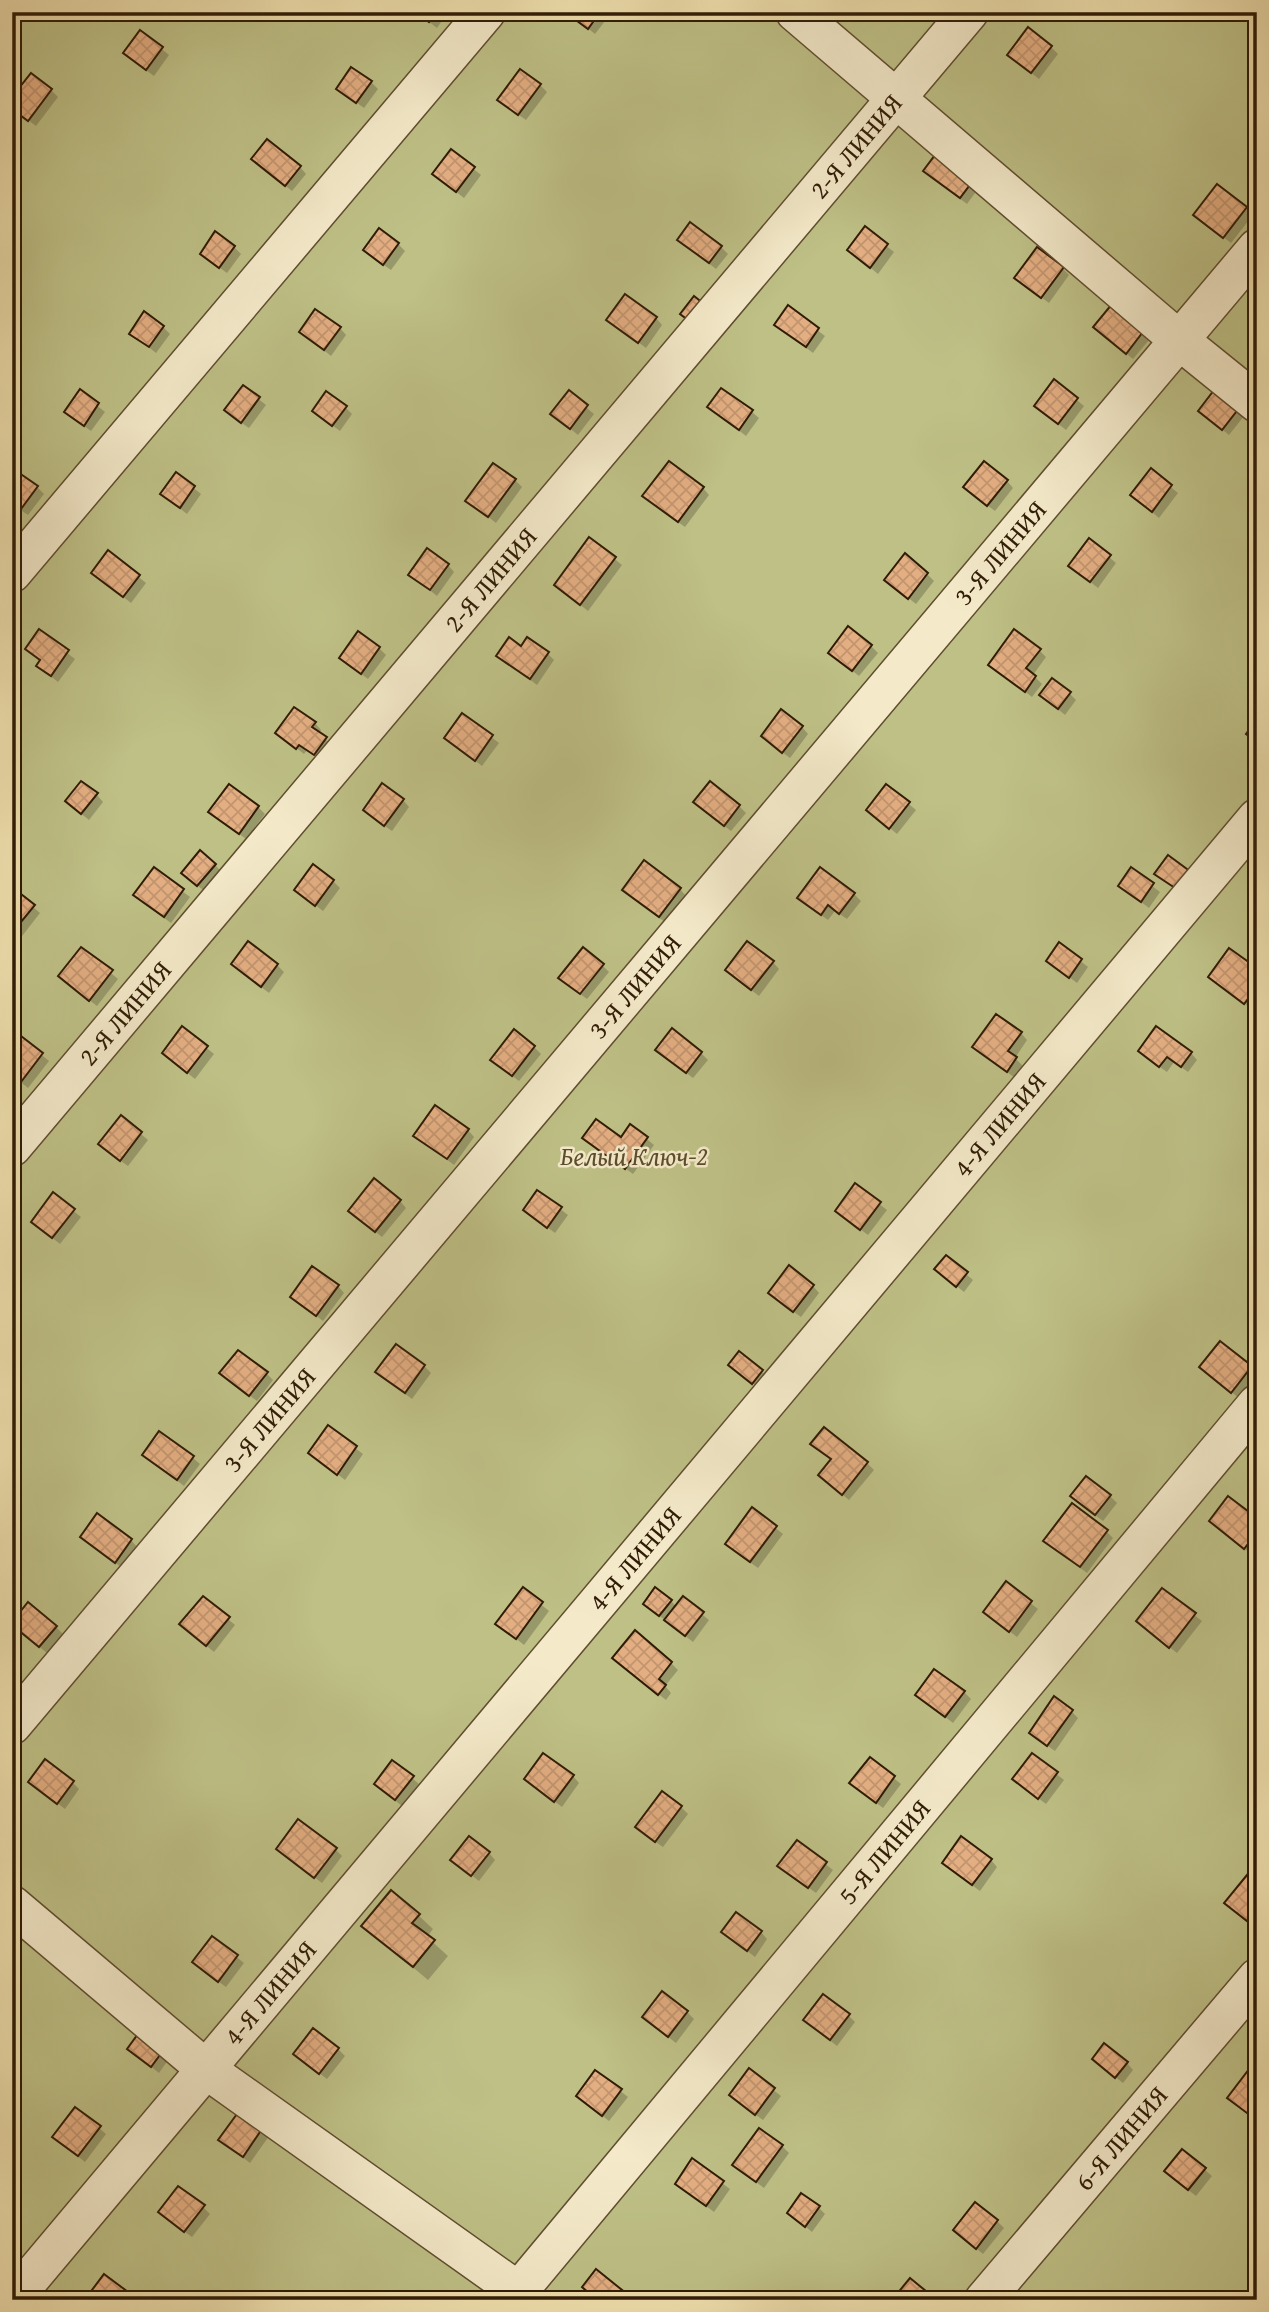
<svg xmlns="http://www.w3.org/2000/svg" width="1269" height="2312" font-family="'Gentium Book Plus',serif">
<defs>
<pattern id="building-cross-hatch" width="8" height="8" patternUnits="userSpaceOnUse" patternTransform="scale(1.75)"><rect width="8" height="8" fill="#e3ae82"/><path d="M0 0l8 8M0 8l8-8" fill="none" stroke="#c3956f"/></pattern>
</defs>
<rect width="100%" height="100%" fill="#eedfad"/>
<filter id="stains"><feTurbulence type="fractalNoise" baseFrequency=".00286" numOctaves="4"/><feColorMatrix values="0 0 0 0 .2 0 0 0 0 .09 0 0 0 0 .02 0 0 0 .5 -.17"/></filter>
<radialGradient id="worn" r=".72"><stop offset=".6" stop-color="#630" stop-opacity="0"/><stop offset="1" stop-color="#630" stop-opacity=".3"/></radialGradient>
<rect fill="#bec086" stroke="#776e46" stroke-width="2" x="12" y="12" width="1245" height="2288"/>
<g fill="#0003">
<path d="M416,12H448L437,28Z"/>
<path d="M567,12H612L595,34Z"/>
<path d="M141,32L169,55L154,76L132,60Z"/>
<path d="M1051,47L1058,54L1039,79L1016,61Z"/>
<path d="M371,82L378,89L364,108L338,89Z"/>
<path d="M540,85L547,92L526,120L506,106Z"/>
<path d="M51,90L58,97L36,126L12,108Z"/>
<path d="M451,151L481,175L464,198L441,180Z"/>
<path d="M260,165L300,167L306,174L292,191Z"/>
<path d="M933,178L983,182L967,204Z"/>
<path d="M1246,208L1253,215L1231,243L1202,221Z"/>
<path d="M865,229L894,252L878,274L849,250Z"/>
<path d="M679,240L721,247L728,254L716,269Z"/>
<path d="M398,244L405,251L391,270L372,257Z"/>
<path d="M234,247L241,254L227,273L209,260Z"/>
<path d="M1062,268L1069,275L1049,303L1024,285Z"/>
<path d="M788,308L825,336L813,353L776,325Z"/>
<path d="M656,318L662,325L646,348L608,320Z"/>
<path d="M163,327L170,334L156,353L131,333Z"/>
<path d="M340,328L346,335L331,356L301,332Z"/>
<path d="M1155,333L1133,359L1102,334Z"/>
<path d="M1055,382L1084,406L1066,430L1043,412Z"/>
<path d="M243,387L266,405L249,428L233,417Z"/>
<path d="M80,392L105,412L91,431L73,418Z"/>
<path d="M569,393L594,414L578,435L552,414Z"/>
<path d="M1241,404L1248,411L1229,435L1207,417Z"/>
<path d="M345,407L352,414L340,431L321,417Z"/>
<path d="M709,407L752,412L759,418L746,436Z"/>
<path d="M1151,471L1178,493L1159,518L1132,495Z"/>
<path d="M176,474L201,494L187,514L162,494Z"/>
<path d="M515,480L522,487L496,523L468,501Z"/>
<path d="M1007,481L1013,488L995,511L972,494Z"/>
<path d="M37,487L44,494L28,515L12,504Z"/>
<path d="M703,488L709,495L685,527L652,503Z"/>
<path d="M590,539L622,565L588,611L563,591Z"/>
<path d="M109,553L146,583L131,603L93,573Z"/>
<path d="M1109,557L1116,563L1098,588L1070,566Z"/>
<path d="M448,565L454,572L437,596L410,574Z"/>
<path d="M927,574L934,581L916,604L893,586Z"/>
<path d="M39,632L75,659L58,682L38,666L41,661L27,649Z"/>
<path d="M871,646L878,653L859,676L837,659Z"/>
<path d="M379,648L386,655L368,679L348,664Z"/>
<path d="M521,648L548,654L554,660L537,685L498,655Z"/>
<path d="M1039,650L1046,657L1033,675L1042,684L1032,697L991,665Z"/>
<path d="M1070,694L1076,700L1065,715L1048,701Z"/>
<path d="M463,715L499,743L482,766L446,738Z"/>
<path d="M315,723L321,730L319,734L332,745L322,761L307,750L304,754L277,733Z"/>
<path d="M802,727L808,734L790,758L770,743Z"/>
<path d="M887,786L916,810L897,834L875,816Z"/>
<path d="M97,795L103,802L89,820L74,808Z"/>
<path d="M403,800L409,807L392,831L372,817Z"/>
<path d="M739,806L746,813L731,831L702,809Z"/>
<path d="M258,807L265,814L246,839L217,818Z"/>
<path d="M215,865L222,872L205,892L190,879Z"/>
<path d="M154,870L190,897L171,923L142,902Z"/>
<path d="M1131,870L1160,892L1149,908L1120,886Z"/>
<path d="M333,881L340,888L323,911L296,890Z"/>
<path d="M12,889L40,913L19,940L12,934Z"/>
<path d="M680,889L686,896L666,923L631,896Z"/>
<path d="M854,894L861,901L847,919L835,911L828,920L806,904Z"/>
<path d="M1060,945L1088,967L1077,983L1048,961Z"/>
<path d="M82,949L118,979L97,1006L67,983Z"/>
<path d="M773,962L779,969L759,996L734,977Z"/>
<path d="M277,965L284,972L269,993L240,971Z"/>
<path d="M602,965L609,972L587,999L567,984Z"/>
<path d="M1257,970V1003L1252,1009L1217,984Z"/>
<path d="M183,1029L214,1054L195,1079L171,1060Z"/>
<path d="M1021,1033L1027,1040L1015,1058L1023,1066L1015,1078L974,1047Z"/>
<path d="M22,1039L49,1061L28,1088L12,1075Z"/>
<path d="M534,1047L541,1054L519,1081L499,1066Z"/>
<path d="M701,1053L708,1060L693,1078L664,1056Z"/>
<path d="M1191,1053L1197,1060L1188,1072L1174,1062L1167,1072L1147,1058Z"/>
<path d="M121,1117L148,1140L128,1166L107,1151Z"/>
<path d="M631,1126L654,1145L633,1174L584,1138L621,1140Z"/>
<path d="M468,1130L474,1137L454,1165L416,1136Z"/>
<path d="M856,1186L887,1210L868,1235L844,1217Z"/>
<path d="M538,1192L568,1215L555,1233L532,1216Z"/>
<path d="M53,1195L81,1217L60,1244L40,1228Z"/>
<path d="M400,1201L406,1208L382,1237L357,1217Z"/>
<path d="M966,1274L973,1280L964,1292L944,1276Z"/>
<path d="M338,1286L344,1293L323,1321L292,1297Z"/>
<path d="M813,1286L819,1293L801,1317L777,1300Z"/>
<path d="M1220,1343L1257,1373L1239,1398L1208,1374Z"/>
<path d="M424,1366L431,1373L412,1399L385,1379Z"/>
<path d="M737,1371H761L768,1378L760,1389Z"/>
<path d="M266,1373L273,1380L257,1401L228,1380Z"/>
<path d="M329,1428L363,1454L345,1480L310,1453Z"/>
<path d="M820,1450L867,1463L874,1470L849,1500L827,1482L832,1460Z"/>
<path d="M144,1455L193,1458L200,1464L184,1486Z"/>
<path d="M1110,1496L1117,1503L1103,1521L1079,1503Z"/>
<path d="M753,1510L783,1534L758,1568L734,1551Z"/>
<path d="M1257,1521V1547L1251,1554L1218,1527Z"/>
<path d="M1106,1531L1113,1538L1087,1573L1052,1547Z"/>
<path d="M82,1537L131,1540L137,1547L122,1568Z"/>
<path d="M1006,1584L1038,1609L1017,1637L992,1618Z"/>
<path d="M523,1590L549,1611L524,1645L498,1624Z"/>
<path d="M1162,1590L1202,1621L1177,1653L1145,1628Z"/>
<path d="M203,1598L235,1625L214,1652L188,1631Z"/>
<path d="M683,1599L709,1620L693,1642L652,1610L671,1601L677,1607Z"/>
<path d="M56,1627L63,1634L47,1653L20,1631Z"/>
<path d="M671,1663L678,1670L665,1686L671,1693L666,1700L621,1665Z"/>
<path d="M964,1692L971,1699L953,1723L924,1701Z"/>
<path d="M1071,1711L1078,1718L1055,1751L1038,1739Z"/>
<path d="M1032,1755L1064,1780L1046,1804L1021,1785Z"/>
<path d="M870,1759L901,1784L883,1808L858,1789Z"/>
<path d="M573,1776L579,1783L562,1807L533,1785Z"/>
<path d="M412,1778L419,1784L402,1806L383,1791Z"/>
<path d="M30,1782L73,1783L79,1789L65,1809Z"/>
<path d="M681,1807L688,1814L663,1847L644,1834Z"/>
<path d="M797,1842L833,1870L816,1893L787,1872Z"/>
<path d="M336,1850L342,1856L322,1883L285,1855Z"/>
<path d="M489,1853L495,1860L479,1881L460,1866Z"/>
<path d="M991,1860L997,1867L980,1891L951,1870Z"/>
<path d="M1257,1885V1924L1255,1927L1233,1909Z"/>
<path d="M418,1915L433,1929L427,1937L448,1956L428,1980L364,1926Z"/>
<path d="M723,1932H761L767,1939L755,1957Z"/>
<path d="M213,1938L244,1963L226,1987L201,1969Z"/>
<path d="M687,2012L694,2019L676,2043L651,2024Z"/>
<path d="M848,2015L855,2022L837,2046L813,2027Z"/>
<path d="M129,2049L173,2053L159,2073Z"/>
<path d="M338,2049L345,2056L327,2079L302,2060Z"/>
<path d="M1127,2063L1133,2070L1123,2083L1101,2066Z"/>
<path d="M1257,2069V2121L1229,2098Z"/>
<path d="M749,2071L781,2096L763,2120L738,2102Z"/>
<path d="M596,2072L628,2097L609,2121L585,2102Z"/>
<path d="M242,2109L272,2132L250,2163L220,2140Z"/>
<path d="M99,2128L106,2134L85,2162L61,2143Z"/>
<path d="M782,2146L789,2153L764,2188L741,2171Z"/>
<path d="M1183,2151L1212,2176L1196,2196L1173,2178Z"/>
<path d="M692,2161L730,2189L714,2212L677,2184Z"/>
<path d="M203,2207L210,2214L192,2237L167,2219Z"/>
<path d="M819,2208L825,2214L812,2232L789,2213Z"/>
<path d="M997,2221L1004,2228L983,2254L962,2237Z"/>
</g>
<g fill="url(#building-cross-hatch)" stroke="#301c06" stroke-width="2">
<path d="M416,12H436L429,22Z"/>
<path d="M565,12H600L588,29Z"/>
<path d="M1028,27L1052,46L1031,73L1007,55Z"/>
<path d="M140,30L163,47L146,70L123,53Z"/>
<path d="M351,67L372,81L356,103L336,89Z"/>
<path d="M520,69L541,84L518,115L497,100Z"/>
<path d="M31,73L52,89L28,121L12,109V97Z"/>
<path d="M267,139L301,166L285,186L251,159Z"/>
<path d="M941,147L978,174L960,198L923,171Z"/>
<path d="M451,149L475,167L456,192L432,174Z"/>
<path d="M1217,184L1247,207L1223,238L1193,215Z"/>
<path d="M690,222L722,246L709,263L677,240Z"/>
<path d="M865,226L888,244L870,268L847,250Z"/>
<path d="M379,228L399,243L383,265L363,250Z"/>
<path d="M215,231L235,246L219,268L200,254Z"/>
<path d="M1037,247L1064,267L1041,298L1014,278Z"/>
<path d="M625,294L657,317L638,343L606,320Z"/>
<path d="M694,296L709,308L696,326L680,314Z"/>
<path d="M1117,298L1149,324L1126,354L1093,327Z"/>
<path d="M788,305L819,328L806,347L774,325Z"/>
<path d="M315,309L341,327L324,350L299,332Z"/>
<path d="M144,311L164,326L149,347L129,334Z"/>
<path d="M1054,379L1078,398L1058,424L1034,406Z"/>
<path d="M243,385L260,397L241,423L224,410Z"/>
<path d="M1218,385L1243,403L1222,430L1198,411Z"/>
<path d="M721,388L753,410L739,430L707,407Z"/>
<path d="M80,389L99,403L84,426L64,412Z"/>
<path d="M569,390L588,405L570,429L550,414Z"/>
<path d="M326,391L347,406L332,426L312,411Z"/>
<path d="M669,461L704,487L678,522L642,496Z"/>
<path d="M984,461L1008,480L987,506L963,487Z"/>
<path d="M493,463L516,479L488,517L465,501Z"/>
<path d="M12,468L38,486L21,509L12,504Z"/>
<path d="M1151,468L1172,485L1152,512L1130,495Z"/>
<path d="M176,472L195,486L180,508L160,494Z"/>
<path d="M589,537L616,557L580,605L554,585Z"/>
<path d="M1089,538L1111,555L1090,582L1068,566Z"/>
<path d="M427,548L449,564L430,590L408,575Z"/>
<path d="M108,550L140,575L123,597L91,573Z"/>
<path d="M905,553L928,573L908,599L884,580Z"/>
<path d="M848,626L872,645L852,671L828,653Z"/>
<path d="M39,629L69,650L51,676L36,666L40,660L25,649Z"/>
<path d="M1014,629L1041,649L1026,668L1036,676L1025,692L988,665Z"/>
<path d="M358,631L380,647L361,674L339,658Z"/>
<path d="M509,637L521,646L527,637L549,652L530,679L496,656Z"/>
<path d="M1052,678L1071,692L1058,709L1039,695Z"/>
<path d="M294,707L316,722L312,727L327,737L314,755L299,745L296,749L275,733Z"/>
<path d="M781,709L803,726L782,753L761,736Z"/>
<path d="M462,713L493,735L475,761L444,738Z"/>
<path d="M1257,719V742L1246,734Z"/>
<path d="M81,781L98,793L81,814L65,801Z"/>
<path d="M710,781L740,805L724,826L693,802Z"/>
<path d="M382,783L404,799L384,826L363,810Z"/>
<path d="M229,784L259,806L239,834L208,812Z"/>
<path d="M886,784L910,802L889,829L866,810Z"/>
<path d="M200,850L216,864L197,886L181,873Z"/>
<path d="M1168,855L1191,872L1178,890L1154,874Z"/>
<path d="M644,860L681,888L659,917L622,890Z"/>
<path d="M313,864L334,880L315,906L294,890Z"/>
<path d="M154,867L184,889L164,917L133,895Z"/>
<path d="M820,867L855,893L839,914L828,905L821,915L797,898Z"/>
<path d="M1131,867L1154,883L1141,902L1118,886Z"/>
<path d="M12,887L35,905L12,933Z"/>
<path d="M248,941L278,964L261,987L231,964Z"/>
<path d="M747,941L774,961L751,990L725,970Z"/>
<path d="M1059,942L1082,959L1069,978L1046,961Z"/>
<path d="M81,947L113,970L89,1001L58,976Z"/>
<path d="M583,947L604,964L580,994L558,978Z"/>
<path d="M1229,948L1257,968V987L1244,1004L1208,977Z"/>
<path d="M996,1014L1022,1032L1008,1051L1017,1057L1007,1072L972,1047Z"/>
<path d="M182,1026L208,1046L187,1073L162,1053Z"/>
<path d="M1156,1026L1192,1052L1181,1067L1167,1057L1159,1067L1138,1051Z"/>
<path d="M672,1028L702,1052L686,1073L655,1050Z"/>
<path d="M514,1029L535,1046L512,1076L490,1060Z"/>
<path d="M21,1036L43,1053L21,1082L12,1076V1048Z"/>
<path d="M435,1105L469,1129L447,1159L413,1136Z"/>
<path d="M121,1115L142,1132L120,1161L98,1144Z"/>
<path d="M596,1119L621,1137L630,1124L648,1137L625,1169L582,1138Z"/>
<path d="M374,1178L401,1200L375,1232L348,1211Z"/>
<path d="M855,1183L881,1202L860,1230L835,1211Z"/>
<path d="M537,1190L562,1207L547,1228L523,1210Z"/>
<path d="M53,1192L75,1209L52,1238L31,1222Z"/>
<path d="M946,1255L968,1272L956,1287L934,1269Z"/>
<path d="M789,1265L814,1285L793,1312L768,1293Z"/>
<path d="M312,1266L339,1285L316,1316L290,1297Z"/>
<path d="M1220,1341L1252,1366L1231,1393L1199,1367Z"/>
<path d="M396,1344L425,1365L405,1393L375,1372Z"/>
<path d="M238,1350L268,1372L249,1396L219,1373Z"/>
<path d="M739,1351L763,1370L752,1384L728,1365Z"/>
<path d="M328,1425L357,1446L337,1475L308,1453Z"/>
<path d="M824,1427L868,1462L842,1495L818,1475L831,1459L810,1444Z"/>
<path d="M159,1431L194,1456L177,1480L142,1455Z"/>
<path d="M1086,1476L1111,1495L1095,1515L1070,1496Z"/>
<path d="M1228,1496L1257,1518V1532L1244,1549L1209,1521Z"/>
<path d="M1072,1503L1108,1530L1080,1567L1043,1541Z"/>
<path d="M752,1507L777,1526L750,1562L725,1544Z"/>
<path d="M97,1513L132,1539L115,1563L80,1537Z"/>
<path d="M1006,1581L1032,1601L1009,1632L983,1612Z"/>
<path d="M523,1587L543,1602L516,1639L495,1624Z"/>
<path d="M655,1587L672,1600L659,1616L643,1604Z"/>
<path d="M1162,1588L1196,1613L1169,1648L1136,1621Z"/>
<path d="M203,1596L230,1617L206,1646L179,1624Z"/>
<path d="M683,1596L704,1612L685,1636L664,1620Z"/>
<path d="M28,1602L57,1626L39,1647L12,1625V1622Z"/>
<path d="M635,1630L672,1662L659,1679L666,1685L658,1695L612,1658Z"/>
<path d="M934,1669L965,1691L945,1717L915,1695Z"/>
<path d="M1054,1696L1073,1710L1047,1746L1029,1733Z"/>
<path d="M543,1753L574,1775L554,1802L524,1779Z"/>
<path d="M1032,1753L1058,1772L1038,1799L1012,1779Z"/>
<path d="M870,1757L895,1776L876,1803L849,1783Z"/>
<path d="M45,1759L74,1781L57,1804L28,1782Z"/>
<path d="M392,1760L414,1776L395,1800L374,1784Z"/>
<path d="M662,1791L682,1806L655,1842L635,1827Z"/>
<path d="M298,1819L337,1848L314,1878L276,1849Z"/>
<path d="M469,1836L490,1852L471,1876L450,1860Z"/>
<path d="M961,1836L992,1859L972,1885L942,1863Z"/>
<path d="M797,1840L827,1862L808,1888L777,1866Z"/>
<path d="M1247,1875L1257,1883V1909L1247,1921L1224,1903Z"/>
<path d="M391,1890L420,1914L412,1923L435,1940L413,1967L361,1926Z"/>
<path d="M736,1912L762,1931L747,1951L721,1932Z"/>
<path d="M212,1936L238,1955L218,1982L192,1962Z"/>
<path d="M662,1991L688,2011L668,2037L642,2017Z"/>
<path d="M823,1994L850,2014L830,2040L803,2020Z"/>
<path d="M143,2027L168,2044L151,2067L127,2049Z"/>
<path d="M313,2028L339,2048L319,2074L293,2054Z"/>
<path d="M1104,2043L1128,2062L1115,2078L1092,2059Z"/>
<path d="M1253,2064L1257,2067V2109L1251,2116L1227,2098Z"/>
<path d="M749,2068L775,2088L755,2115L729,2095Z"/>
<path d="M595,2070L622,2089L602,2116L576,2096Z"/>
<path d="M75,2107L101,2126L78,2156L52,2137Z"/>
<path d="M242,2107L266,2123L243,2157L218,2140Z"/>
<path d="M759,2128L783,2145L756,2182L732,2165Z"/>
<path d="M1182,2149L1206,2168L1188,2190L1164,2171Z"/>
<path d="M692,2158L724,2181L706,2206L675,2184Z"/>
<path d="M178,2186L205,2205L184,2232L158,2212Z"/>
<path d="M801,2193L820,2206L805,2227L787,2213Z"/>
<path d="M975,2202L998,2220L976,2249L953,2230Z"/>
<path d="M596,2269L627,2294L622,2300H597L582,2287Z"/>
<path d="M104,2274L132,2295L128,2300H95L89,2294Z"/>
<path d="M910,2278L932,2296L930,2300H892Z"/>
</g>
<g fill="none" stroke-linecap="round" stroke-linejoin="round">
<g stroke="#604d30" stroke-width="41">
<g id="minor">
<path d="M795,12L1179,340L1257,403"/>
<path d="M12,573L486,12"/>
<path id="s1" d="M12,1147L969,12"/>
<path id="s2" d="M12,1725L1257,248"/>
<path d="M12,1905L207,2070L518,2291L527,2300"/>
<path id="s3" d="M12,2300L1257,818"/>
<path id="s4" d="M511,2300L1257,1404"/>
<path id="s5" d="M984,2300L1257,1978"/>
</g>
</g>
<use href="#minor" stroke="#f4eaca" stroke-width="38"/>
</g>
<g text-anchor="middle" stroke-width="5" stroke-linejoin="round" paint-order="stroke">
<g font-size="26" fill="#301c06" stroke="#f4eaca">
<text dy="9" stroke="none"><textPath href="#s1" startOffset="1309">2-Я ЛИНИЯ</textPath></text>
<text dy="9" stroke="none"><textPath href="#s2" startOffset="1533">3-Я ЛИНИЯ</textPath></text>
<text dy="9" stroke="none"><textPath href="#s1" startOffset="742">2-Я ЛИНИЯ</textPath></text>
<text dy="9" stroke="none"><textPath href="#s2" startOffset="966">3-Я ЛИНИЯ</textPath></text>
<text dy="9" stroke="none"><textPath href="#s1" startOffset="175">2-Я ЛИНИЯ</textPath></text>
<text dy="9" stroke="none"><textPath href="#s3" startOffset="1535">4-Я ЛИНИЯ</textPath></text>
<text dy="9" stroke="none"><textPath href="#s2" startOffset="399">3-Я ЛИНИЯ</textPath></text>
<text dy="9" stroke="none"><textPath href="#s3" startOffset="968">4-Я ЛИНИЯ</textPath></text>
<text dy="9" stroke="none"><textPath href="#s4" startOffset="583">5-Я ЛИНИЯ</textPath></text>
<text dy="9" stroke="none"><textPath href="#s3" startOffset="401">4-Я ЛИНИЯ</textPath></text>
<text dy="9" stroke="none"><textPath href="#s5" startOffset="212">6-Я ЛИНИЯ</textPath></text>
</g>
<g font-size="26" font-style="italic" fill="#5b4d2c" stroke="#f4eaca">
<text x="634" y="1165">Белый Ключ-2</text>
</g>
</g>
<rect width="1269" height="2312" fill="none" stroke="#eedfad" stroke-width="42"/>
<rect x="14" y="14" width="1241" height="2284" fill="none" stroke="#301c06" stroke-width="3.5"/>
<rect x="21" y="21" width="1227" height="2270" fill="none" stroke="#301c06" stroke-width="2"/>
<rect width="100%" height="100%" filter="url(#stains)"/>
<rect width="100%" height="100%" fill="url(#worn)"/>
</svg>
